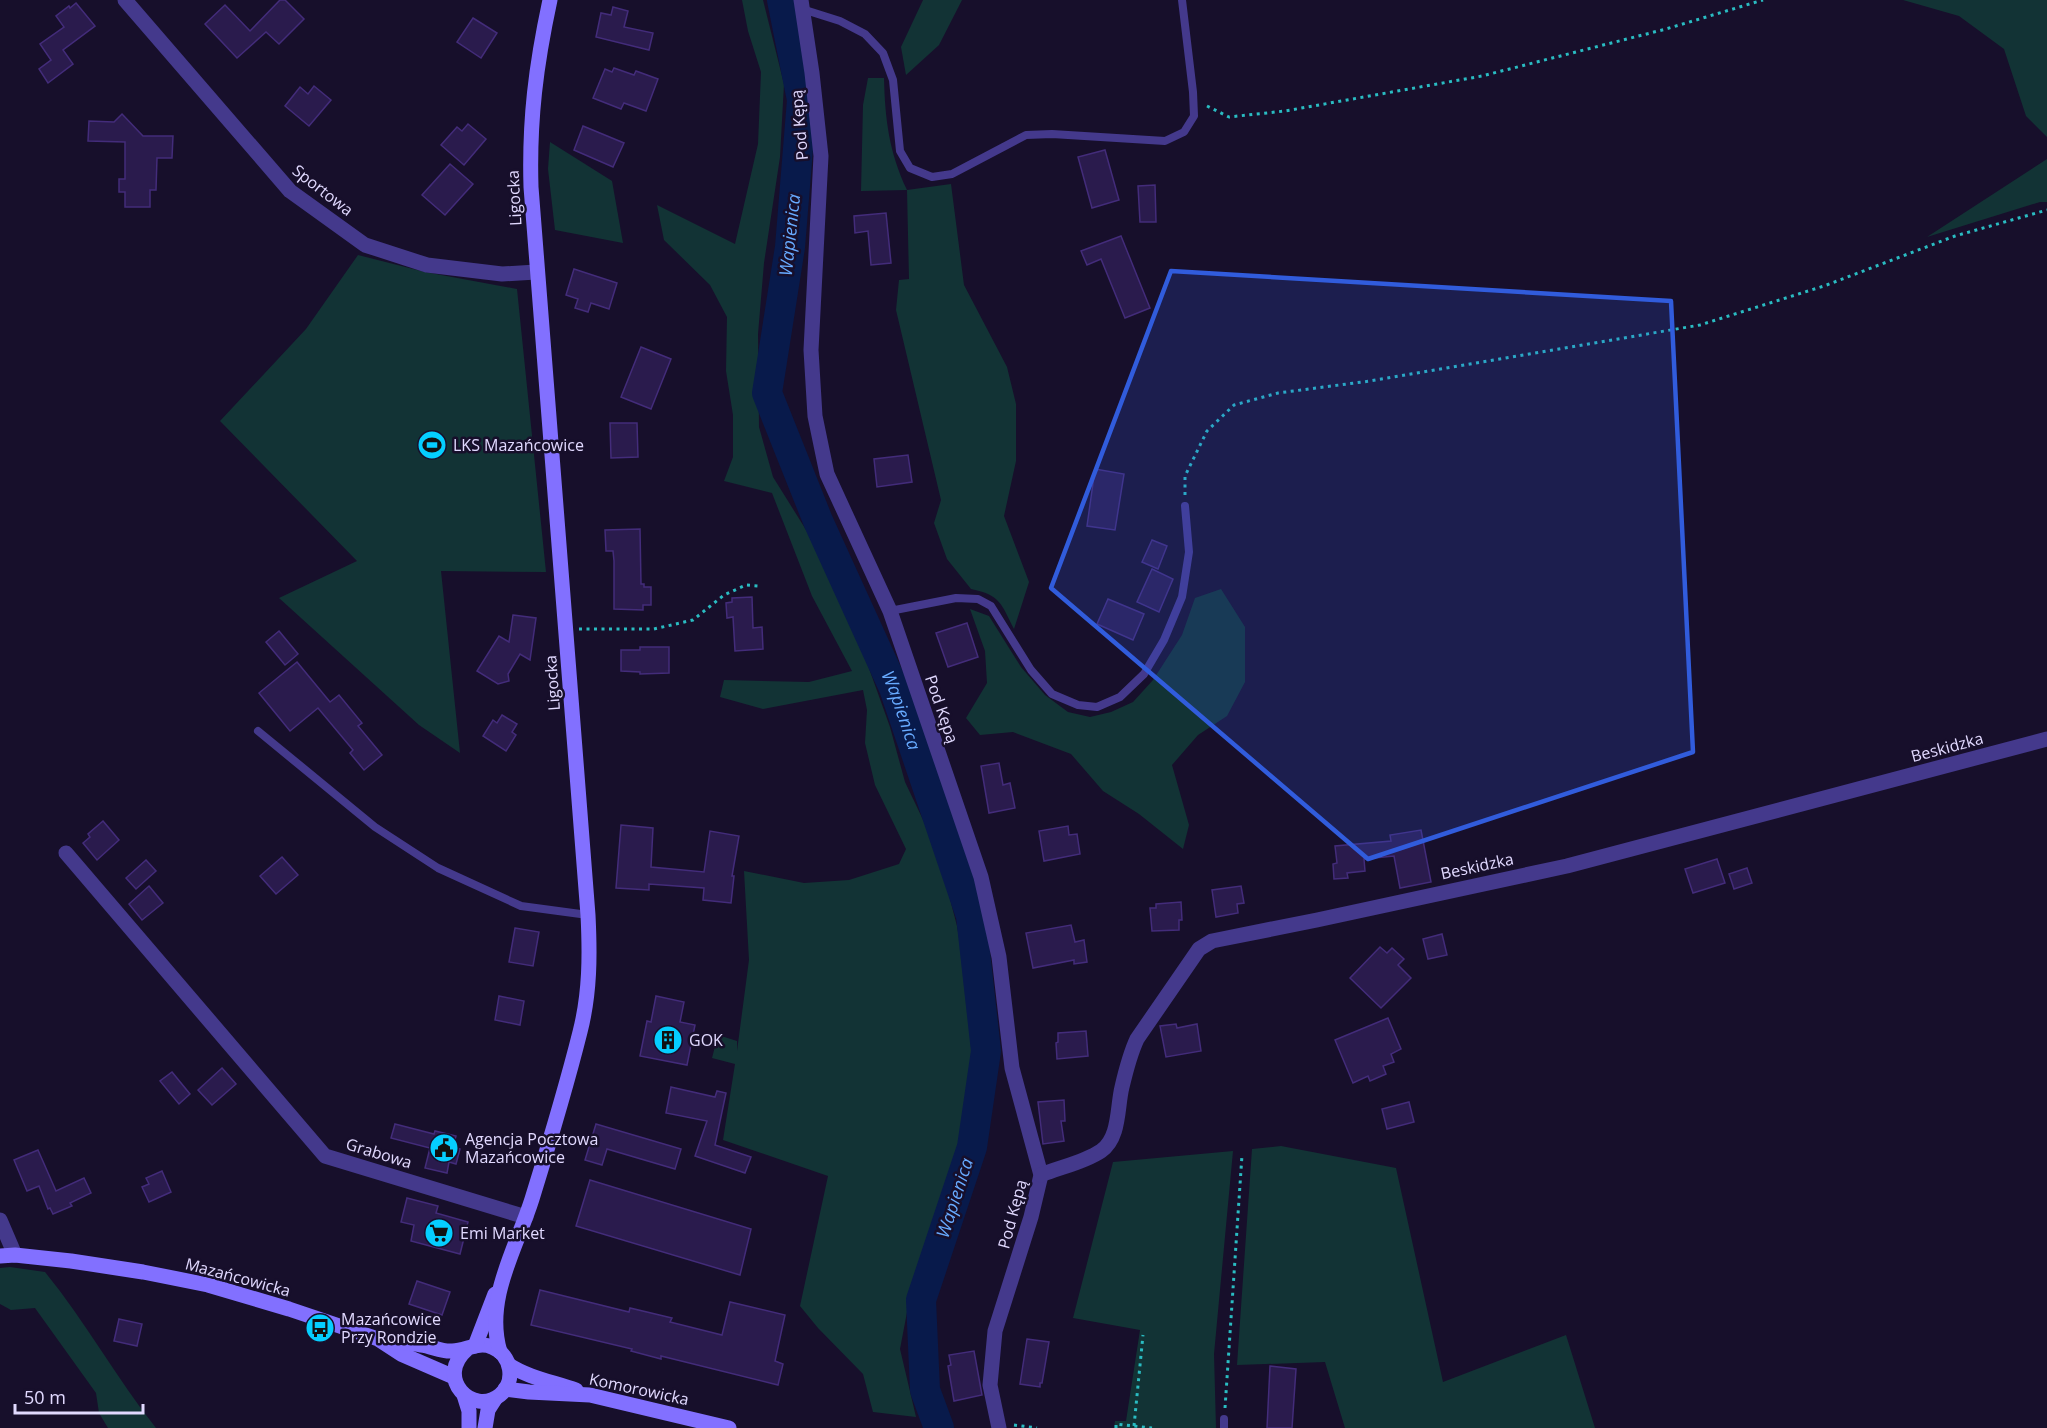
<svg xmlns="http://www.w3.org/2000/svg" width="2047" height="1428" font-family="'Open Sans',sans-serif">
<rect width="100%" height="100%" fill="#170f2b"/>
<g fill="#123335">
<path d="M742,0H763L784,84L780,157L764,263L758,334L759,427L773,477L808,533L866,660L890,727L905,782L937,849L957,926L974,1024L967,1115L947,1197L912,1286L900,1349L916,1417L873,1412L863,1374L818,1328L800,1306L828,1176L723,1140L735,1064L712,1058L718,1035L737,1041V1051L749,960L744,871L804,883L849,880L899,864L906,849L875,785L865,743L867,710L863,690L763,709L720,697L724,680L809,682L852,671L812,596L772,493L724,481L733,457V415L726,371L727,317L710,285L664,240L657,205L735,244L758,144L761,72L748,31Z"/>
<path d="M923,0H962L939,45L906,75L901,47Z"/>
<path d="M1903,0H2047V137L2026,116L2004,49L1959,16Z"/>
<path d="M868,78H884C885,119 889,152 907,190L951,184L964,285L1007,367L1016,404V461L1004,516L1029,582L1014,629C1001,604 1001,595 971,589L947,559L934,523L941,500L896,310L899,280L909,279L907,190L861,191L863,105Z"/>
<path d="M550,142L612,181L623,243L555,230L548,169Z"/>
<path d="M2047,159V202H2040L1927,237Z"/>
<path d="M358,255L425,272L517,289L546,572L441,571L460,753L419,725L279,598L357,561L220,421L306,329Z"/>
<path d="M1221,589L1245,627V682L1227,716L1198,735L1172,765L1189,825L1183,849L1139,814L1103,791L1071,754L1013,732L980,735L966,718L987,683L985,651L970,609L989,616L1021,667L1045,695L1068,712L1090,717L1111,712L1133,702L1153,680L1182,635L1195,598Z"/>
<path d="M1281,1146L1396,1168L1443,1382L1566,1335L1595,1428H1345L1325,1362L1237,1365L1252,1149Z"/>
<path d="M1233,1151L1214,1354L1216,1428H1114L1115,1421H1126L1140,1330L1073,1318L1113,1162Z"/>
<path d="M10,1267L45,1272C86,1322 116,1378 156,1428H108L99,1413L96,1393L35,1308L11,1310L0,1304V1268Z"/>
</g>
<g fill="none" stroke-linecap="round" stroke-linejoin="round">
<path stroke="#081a4b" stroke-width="30" id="s1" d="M782,0L802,100L790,247L767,393L818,521L894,688L971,916L986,1051L972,1147L921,1300L925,1390L939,1428"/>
</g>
<g fill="#2a1b4d" stroke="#432c7a" stroke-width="1.5">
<path d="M280,0H285L304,19L279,44L266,32L237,58L205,24L225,5L250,31Z"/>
<path d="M76,3L95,26L63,50L73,64L48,83L39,69L51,60L40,44L64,27L56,16L69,6L70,8Z"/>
<path d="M613,7L628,11L624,27L653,33L649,50L596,37L601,13L611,15Z"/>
<path d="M473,18L497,33L481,58L457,42Z"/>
<path d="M614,68L634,75L636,71L658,79L646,111L624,103L621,109L593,98L605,69L612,72Z"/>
<path d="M314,86L331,100L309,126L285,106L300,87L308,94Z"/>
<path d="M122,114L143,136H173L172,158H157L156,190H150V207H125V192H119V179H125V142L88,141L89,121L114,122Z"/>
<path d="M468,124L486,139L464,165L441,145L457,127L462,131Z"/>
<path d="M583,126L624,143L613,167L574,150Z"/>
<path d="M1105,150L1119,200L1092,208L1078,157Z"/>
<path d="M450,164L473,184L445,215L422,195Z"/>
<path d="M1155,185L1156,222H1140L1138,186Z"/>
<path d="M886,213L891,263L871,265L868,231L855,233L854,216Z"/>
<path d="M1121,236L1150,308L1125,318L1101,259L1087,265L1081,251Z"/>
<path d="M574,269L617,283L609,309L591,303L588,312L575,308L578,299L566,295Z"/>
<path d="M641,347L671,359L651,409L621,397Z"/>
<path d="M610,423H637L638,457L611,458Z"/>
<path d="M908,455L912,482L877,487L874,459Z"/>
<path d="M1095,469L1124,474L1115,530L1087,526Z"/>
<path d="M640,529L641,584H644V587H651V605H643V610L614,609V561L613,551H606L605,530Z"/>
<path d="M1152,540L1167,546L1158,569L1142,562Z"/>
<path d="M1152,569L1173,579L1159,612L1137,602Z"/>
<path d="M752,597L753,628L762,627L763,649L735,651L733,617L727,618L726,603L732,602V598Z"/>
<path d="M1108,599L1144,614L1133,640L1097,624Z"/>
<path d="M513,615L536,618L530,660L520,654L508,674L509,681L498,684L477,671L499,636L509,642Z"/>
<path d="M967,623L978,657L948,667L936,633Z"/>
<path d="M279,631L298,654L285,665L266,642Z"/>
<path d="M640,647H669V673L640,674V672L621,671V650H640Z"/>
<path d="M297,662L330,702L339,695L362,723L358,726L382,755L364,770L350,753L353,750L318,708L290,731L259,693Z"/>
<path d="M502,715L517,724L512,732L516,735L506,751L483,736L493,720L497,723Z"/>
<path d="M999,763L1003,785L1010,783L1015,808L989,813L981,766Z"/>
<path d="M103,821L119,840L97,860L83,843L90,837L88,834Z"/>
<path d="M621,825L653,828L651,867L704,872L710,831L739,836L732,876H734L731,903L703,900L704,888L649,884V890L616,888Z"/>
<path d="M1068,826L1069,835L1077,834L1080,854L1044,861L1039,831Z"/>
<path d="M1421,830L1431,882L1400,888L1394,856L1364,859L1365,871L1347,873L1348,878L1334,879L1333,864L1337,863L1335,846L1391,841L1390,835Z"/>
<path d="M282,857L298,875L276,894L260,876Z"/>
<path d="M1717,859L1725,883L1693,893L1685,869Z"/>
<path d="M146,860L156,871L136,889L126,878Z"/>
<path d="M1747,868L1752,883L1734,889L1729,874Z"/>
<path d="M149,886L163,903L142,920L129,904Z"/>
<path d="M1241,886L1244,903L1237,904L1238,913L1216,917L1212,890Z"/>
<path d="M1181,902L1182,920H1179V930L1152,931L1150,908H1156V904Z"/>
<path d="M1071,925L1075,942L1084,940L1087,962L1074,964V960L1033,968L1026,933Z"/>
<path d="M515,928L539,932L533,966L509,962Z"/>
<path d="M1442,934L1447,955L1428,959L1423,939Z"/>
<path d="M1380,947L1387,953L1392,948L1404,959L1398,965L1411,978L1381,1008L1350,978Z"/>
<path d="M499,996L524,1001L520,1025L495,1020Z"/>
<path d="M656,996L684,1002L680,1022L695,1025L687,1065L640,1056L647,1021L651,1022Z"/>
<path d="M1388,1018L1401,1049L1391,1054L1394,1062L1383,1066L1386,1074L1370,1081L1368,1076L1353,1083L1335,1040Z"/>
<path d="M1176,1024L1177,1028L1197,1024L1201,1051L1166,1057L1160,1026Z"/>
<path d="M1086,1031L1088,1056L1057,1059L1056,1043L1058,1042V1033Z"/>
<path d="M222,1068L236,1084L212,1105L198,1090Z"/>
<path d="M172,1072L190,1094L179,1104L160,1081Z"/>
<path d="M671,1087L715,1097L717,1091L726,1093L715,1145L751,1157L745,1173L695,1156L707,1121L666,1113Z"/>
<path d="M1064,1100L1065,1121H1061L1064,1141L1043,1144L1038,1102Z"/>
<path d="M1409,1102L1414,1122L1387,1129L1382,1109Z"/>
<path d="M395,1124L434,1134L435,1131L456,1136L453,1147L460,1149L456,1164L449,1162L447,1173L425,1168L430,1148L391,1138Z"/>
<path d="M596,1124L681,1149L675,1169L607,1149L602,1165L585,1160Z"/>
<path d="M38,1150L56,1191L84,1178L91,1193L70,1203L72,1206L53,1214L50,1208L48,1209L39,1186L27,1191L14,1160Z"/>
<path d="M162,1171L171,1192L149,1202L142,1187L149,1184L146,1178Z"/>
<path d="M590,1180L751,1229L740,1275L576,1226Z"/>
<path d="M407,1198L438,1206L436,1213L468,1222L460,1254L411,1241L414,1225L401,1222Z"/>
<path d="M417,1281L450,1292L442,1315L409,1304Z"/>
<path d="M540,1290L629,1312L630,1308L672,1318L670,1322L722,1335L730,1302L785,1315L775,1361L783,1364L778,1385L661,1356V1359L631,1351L632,1349L531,1325Z"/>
<path d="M119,1319L142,1324L137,1346L114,1341Z"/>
<path d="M1027,1339L1049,1342L1042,1383H1040V1387L1020,1384Z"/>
<path d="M974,1351L982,1395L954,1401L948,1366L951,1365L949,1355Z"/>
<path d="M1270,1366L1296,1369L1292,1428H1267Z"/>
</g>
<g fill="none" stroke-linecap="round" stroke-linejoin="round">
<g stroke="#2abcc2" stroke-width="3" stroke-dasharray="3 4.5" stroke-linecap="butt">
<path d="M1207,106L1229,117L1285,111L1482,76L1666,29L1763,0"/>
<path d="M1185,495V476L1207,431L1234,405L1278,393L1370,381L1700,325L1824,286L1955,236L2047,210"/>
<path d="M579,629H654L693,620L724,595L746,585L759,586"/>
<path d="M1225,1408L1242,1155"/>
<path d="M1014,1425L1037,1428"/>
<path d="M1134,1426L1143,1335"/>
<path d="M1116,1428V1424L1152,1428"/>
</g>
<g stroke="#44398c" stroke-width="8">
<path d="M802,9L840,21L865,34L883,53L893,80L900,151L910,168L932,177L952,174L1026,135L1052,134L1165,141L1184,132L1194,116L1193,92L1182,0"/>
<path d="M890,611L956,598L978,599L991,606L1031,670L1052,694L1078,705L1097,707L1120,697L1144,674L1164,640L1182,597L1189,552L1185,506"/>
<path d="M258,731L375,827L438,868L521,906L588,915"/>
<path d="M1224,1428V1419"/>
</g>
<g stroke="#44398c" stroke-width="15">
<path d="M125,0L290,191L365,245L427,265L502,274L536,272"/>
<path d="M801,0L812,73L821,156L811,350L815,416L827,474L890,611L981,877L999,957L1012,1068L1041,1175L1031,1217L995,1331L990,1385L999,1428"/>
<path d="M66,853L325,1156L526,1217"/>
<path d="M1041,1175C1060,1167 1083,1163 1101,1151C1120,1138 1117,1107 1122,1087C1126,1070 1130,1054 1137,1039L1199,949L1212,941L1317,920L1567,866L2047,739"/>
<path d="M0,1220L15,1255"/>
</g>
<g stroke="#8270ff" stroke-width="15">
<path d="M0,1256L15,1255L71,1261L143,1272L208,1285L289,1309L378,1339L401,1354L454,1377"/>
<path d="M384,1340C396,1342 408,1343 421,1345C431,1346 442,1352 452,1351C466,1351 478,1341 492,1347C512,1355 516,1382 500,1395C473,1417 434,1378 467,1349"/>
<path d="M475,1346L495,1294"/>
<path d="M500,1352C484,1299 517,1247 532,1199C549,1144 566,1088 580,1032C590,993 590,955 588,915L531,187C529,120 536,65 550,0"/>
<path d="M509,1365C529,1378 554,1382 576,1390"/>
<path d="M505,1389L529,1392L590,1395L729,1428"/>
<path d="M464,1395L469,1411V1428"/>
<path d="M485,1428L488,1410L495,1399"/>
</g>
</g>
<path fill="#315cdc" fill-opacity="0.2" stroke="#315cdc" stroke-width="4.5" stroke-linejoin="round" d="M1171,271L1671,301L1693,752L1368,859L1051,588Z"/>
<defs>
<g id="stadium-disc" transform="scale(1.5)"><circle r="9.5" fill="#05ceff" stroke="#170f2b"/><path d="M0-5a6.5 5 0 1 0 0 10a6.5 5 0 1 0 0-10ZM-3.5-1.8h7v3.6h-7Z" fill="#111"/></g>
<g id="building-disc" transform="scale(1.5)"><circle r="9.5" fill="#05ceff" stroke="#170f2b"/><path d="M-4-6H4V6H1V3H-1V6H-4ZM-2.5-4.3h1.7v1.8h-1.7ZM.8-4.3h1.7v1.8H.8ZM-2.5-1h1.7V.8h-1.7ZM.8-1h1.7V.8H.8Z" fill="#111"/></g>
<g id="civic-disc" transform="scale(1.5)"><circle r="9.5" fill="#05ceff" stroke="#170f2b"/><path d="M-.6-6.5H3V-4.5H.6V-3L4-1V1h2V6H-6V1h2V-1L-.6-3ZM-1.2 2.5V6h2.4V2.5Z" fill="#111"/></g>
<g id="supermarket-disc" transform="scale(1.5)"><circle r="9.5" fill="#05ceff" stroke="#170f2b"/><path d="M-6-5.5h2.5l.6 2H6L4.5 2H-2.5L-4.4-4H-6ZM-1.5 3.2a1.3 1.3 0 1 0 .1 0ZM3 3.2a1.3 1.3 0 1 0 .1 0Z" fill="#111"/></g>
<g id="bus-disc" transform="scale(1.5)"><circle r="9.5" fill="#05ceff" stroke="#170f2b"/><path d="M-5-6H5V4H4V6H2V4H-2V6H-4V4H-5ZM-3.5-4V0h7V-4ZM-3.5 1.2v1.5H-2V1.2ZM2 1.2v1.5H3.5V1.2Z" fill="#111"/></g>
</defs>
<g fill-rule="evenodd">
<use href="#stadium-disc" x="432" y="445"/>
<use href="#building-disc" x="668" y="1040"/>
<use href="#civic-disc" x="444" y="1148"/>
<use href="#supermarket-disc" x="439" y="1233"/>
<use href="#bus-disc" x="320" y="1328"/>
</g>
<g text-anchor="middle" stroke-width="5" stroke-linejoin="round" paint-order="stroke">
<g font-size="16" fill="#e1d9ff" stroke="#170f2b">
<text transform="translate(799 125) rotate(-95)" y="6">Pod Kępą</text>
<text transform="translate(323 190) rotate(38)" y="6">Sportowa</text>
<text transform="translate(514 198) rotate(-93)" y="6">Ligocka</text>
<text transform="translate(552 683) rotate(-94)" y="6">Ligocka</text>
<text transform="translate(942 709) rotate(71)" y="6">Pod Kępą</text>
<text transform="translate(1947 747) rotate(-15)" y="6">Beskidzka</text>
<text transform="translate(1477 866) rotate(-12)" y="6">Beskidzka</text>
<text transform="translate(379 1153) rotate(17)" y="6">Grabowa</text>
<text transform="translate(1012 1214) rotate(-75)" y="6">Pod Kępą</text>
<text transform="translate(238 1277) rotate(15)" y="6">Mazańcowicka</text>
<text transform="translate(639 1389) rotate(12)" y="6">Komorowicka</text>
</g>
<g font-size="16" fill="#e1d9ff" stroke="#170f2b" text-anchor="start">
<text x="453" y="451">LKS Mazańcowice</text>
<text x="689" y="1046">GOK</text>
<text x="465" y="1145">Agencja Pocztowa<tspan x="465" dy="18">Mazańcowice</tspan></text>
<text x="460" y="1239">Emi Market</text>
<text x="341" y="1325">Mazańcowice<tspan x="341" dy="18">Przy Rondzie</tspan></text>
</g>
<g font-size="18" font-style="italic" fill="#67aaff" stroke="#170f2b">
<text transform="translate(790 235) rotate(-84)" y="6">Wapienica</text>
<text dy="6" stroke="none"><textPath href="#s1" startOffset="742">Wapienica</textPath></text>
<text transform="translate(955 1198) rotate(-72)" y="6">Wapienica</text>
</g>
</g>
<path d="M15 1404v9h128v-9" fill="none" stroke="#e1d9ff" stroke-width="3"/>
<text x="24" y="1404" font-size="18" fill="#e1d9ff" stroke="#170f2b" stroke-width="4.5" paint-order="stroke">50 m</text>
</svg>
